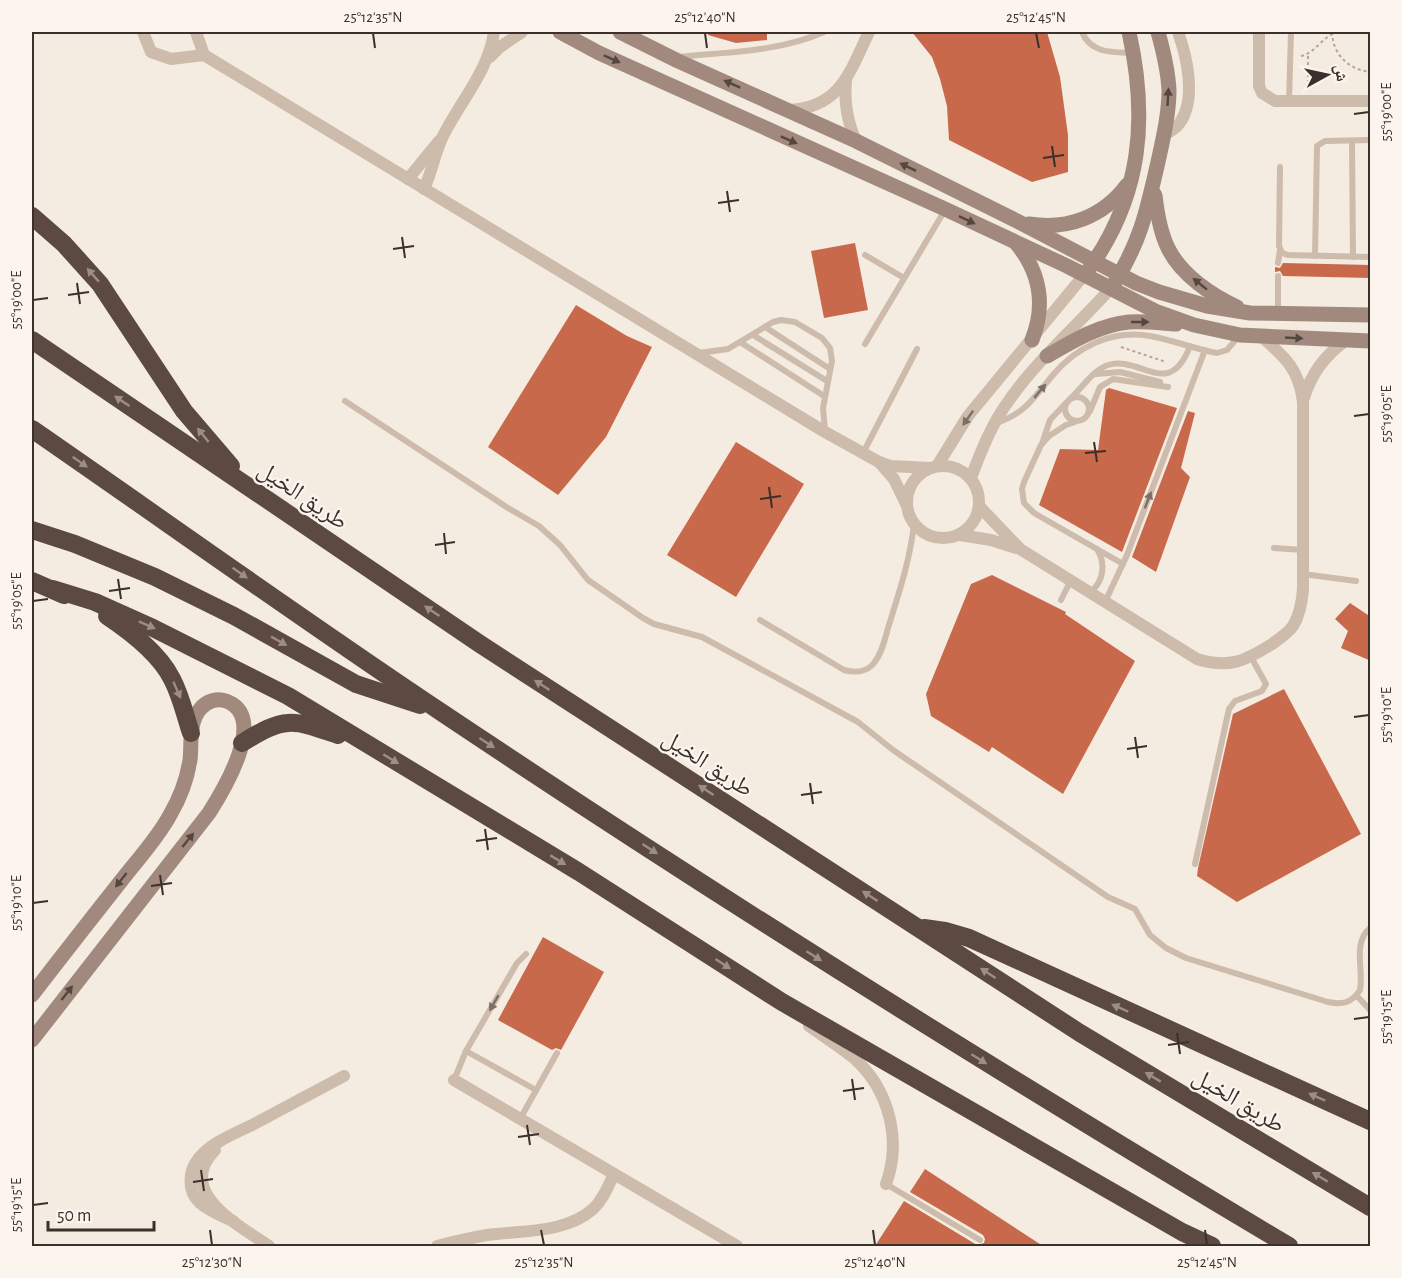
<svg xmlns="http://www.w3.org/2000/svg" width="1402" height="1278" font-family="'Alegreya Sans','Noto Naskh Arabic',sans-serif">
<rect width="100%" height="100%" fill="#f4ebe1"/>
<g fill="#c8694b">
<path d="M709,32H767V40L736,43L708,35Z"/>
<path d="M912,32H1047L1060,77L1068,135V172L1032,182L949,140L947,106L940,79L932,57Z"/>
<path d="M855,243L868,310L824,318L811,251Z"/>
<path d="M1283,263L1371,265V278L1283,276L1280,271L1275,272V267L1280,268Z"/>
<path d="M576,305L627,336L652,347L606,437L558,495L488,447Z"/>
<path d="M1109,388L1177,408L1122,552L1039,505L1060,449L1098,450L1106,390Z"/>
<path d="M1188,411L1195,413L1181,468L1190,477L1156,572L1132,557Z"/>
<path d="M736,442L804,484L736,597L667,555Z"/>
<path d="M992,575L1066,612L1065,614L1135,661L1063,794L992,747L989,752L931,716L926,694L971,584Z"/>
<path d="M1350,603L1371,617V661L1341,648L1348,631L1335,619Z"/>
<path d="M1284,689L1361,834L1237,902L1197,876L1198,868L1233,714Z"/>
<path d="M543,937L604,972L561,1050L556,1048L552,1050L498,1020Z"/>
<path d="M925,1169L1043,1246H875L904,1201L977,1245L984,1243L985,1239L983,1235L910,1192Z"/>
</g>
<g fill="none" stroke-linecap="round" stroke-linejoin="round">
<g stroke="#b9a596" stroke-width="2" stroke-dasharray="3 3" stroke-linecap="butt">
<path d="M1332,32C1333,55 1348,69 1370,72"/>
<path d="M1301,56C1313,54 1321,40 1332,34"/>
<path d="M1308,56V89"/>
<path d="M1121,347L1166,362"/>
</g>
<g stroke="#cdbbac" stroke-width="6">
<path d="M1082,32C1091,54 1113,52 1133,53"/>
<path d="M678,57C726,52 779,52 824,32"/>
<path d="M1289,101L1291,32"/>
<path d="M1352,141L1353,257"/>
<path d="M1280,167L1279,246L1282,253L1288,255L1370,257"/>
<path d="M865,255L904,278"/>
<path d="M1315,256L1317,146L1325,141L1370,140"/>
<path d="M1278,263L1280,250"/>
<path d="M1278,313V276"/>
<path d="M765,327L830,369"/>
<path d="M753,335L827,381"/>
<path d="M740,342L824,396"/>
<path d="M865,344L945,210"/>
<path d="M699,353L728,349L773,322L781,320L795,322L822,338L830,348L832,361L823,408L825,431"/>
<path d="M1096,374L1120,372L1160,382"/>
<circle cx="1077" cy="409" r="12"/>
<path d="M1070,399C1081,389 1093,370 1108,365C1141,355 1169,401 1190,346"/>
<path d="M345,401L508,508L539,526L560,545L588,580L643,618L654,624L702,637L858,722L893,750L1108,897L1135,909L1150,935L1166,948L1186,958L1328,1002C1342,1005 1352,1003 1360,990C1364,970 1352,943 1370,928"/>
<path d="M1090,411L1100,387L1113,379L1168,387"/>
<path d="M1075,422L1066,425L1049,436L1041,445L1024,482L1022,489L1024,503L1034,513L1123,564"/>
<path d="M997,423C1025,413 1034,398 1052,376C1076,347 1112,329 1150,336C1173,340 1194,349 1217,353L1227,350L1239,336"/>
<path d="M1042,444L1050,420L1066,403"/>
<path d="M863,453L917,349"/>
<path d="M1274,548L1303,550"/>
<path d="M1303,574L1356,581"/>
<path d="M1091,592C1104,580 1106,564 1097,549"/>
<path d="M1061,600L1071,580"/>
<path d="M1105,602L1127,555L1205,350"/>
<path d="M760,620L844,670C855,673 867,672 874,663C882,653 885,639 888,628C899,593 910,560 914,524"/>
<path d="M1195,864L1229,709L1235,701L1262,691L1266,684L1251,657"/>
<path d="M1357,996L1370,1010"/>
<path d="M466,1051L536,1090"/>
<path d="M454,1080L466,1051L517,963L526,954"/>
<path d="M520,1119L557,1053"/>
<path d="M886,1184L980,1240"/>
</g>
<g stroke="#cdbbac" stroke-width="12">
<path d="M143,32L151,52L171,59L204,55L825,432L879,462L890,466L931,468"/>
<path d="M196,32L204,55"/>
<path d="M1259,32V86L1262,93L1275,101H1370"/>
<path d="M490,57L500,47L522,32"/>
<path d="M846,81C844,102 847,121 856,141"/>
<path d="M790,110C841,107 850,71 869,32"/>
<path d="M1164,135C1169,132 1176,129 1179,124C1197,100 1187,57 1178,32"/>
<path d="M408,179L439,141"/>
<path d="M424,189C432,172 435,152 443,136C460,102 489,70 494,32"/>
<path d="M1304,398C1311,374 1324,356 1345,341"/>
<path d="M880,463L894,479L906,504"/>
<circle cx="943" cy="502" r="36"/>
<path d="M937,466L968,416L1084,275"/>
<path d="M971,478C981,451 992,423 1010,399C1038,359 1077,326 1110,289"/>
<path d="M979,506L1020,549L1197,659C1229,669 1245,661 1272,644C1279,639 1288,633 1293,626C1300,615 1302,602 1303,589V402C1299,369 1285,357 1261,336"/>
<path d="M960,535L991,540L1016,548"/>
<path d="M809,1026C824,1037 841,1047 855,1059C889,1090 902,1140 886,1184"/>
<path d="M454,1080L737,1246"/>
<path d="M215,1150C174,1192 240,1226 269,1246"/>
<path d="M233,1221C222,1216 209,1211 200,1203C187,1191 188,1171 199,1158C212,1142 236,1133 254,1124C284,1108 314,1092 344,1076"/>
<path d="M437,1246C453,1242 470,1238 487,1235C521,1230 565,1234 593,1209C603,1200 608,1186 614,1174"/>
</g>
<g stroke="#a18a7d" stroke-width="15">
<path d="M560,32L599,53L945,209L1067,266L1155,311L1194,325L1240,335L1370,341"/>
<path d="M620,32L678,61L856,141L1017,221L1136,283L1159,292L1207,306L1250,313L1370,315"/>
<path d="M1155,195C1157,213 1160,233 1169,250C1182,275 1211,295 1237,307"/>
<path d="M1029,224C1068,230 1103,217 1127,185"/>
<path d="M1016,243C1040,272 1046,305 1032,340"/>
<path d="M1089,269C1142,195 1148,118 1129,32"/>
<path d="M1115,282C1141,240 1147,210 1158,162C1163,139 1169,114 1169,90C1168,70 1163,50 1158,32"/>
<path d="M1047,356C1073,341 1099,325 1129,322C1145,321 1161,323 1176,324"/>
<path d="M32,995C61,957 91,919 121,881C138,859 157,839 170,815C180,798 187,779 190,760C192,743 188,722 201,708C207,701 217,698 226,701C269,716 223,791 209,813L32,1040"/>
</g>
<g stroke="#5c4a42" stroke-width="18">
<path d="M32,216L64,244L100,284L184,411L231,466"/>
<path d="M32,340L480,644L1080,1033L1370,1207"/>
<path d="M32,429C168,523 303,620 441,712C719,898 1002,1075 1289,1246"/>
<path d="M32,530L75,544L155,577L234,616L356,684L420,705"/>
<path d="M32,581L64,595"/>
<path d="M53,589L95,602L153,628L288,696L579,872L782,1002L1182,1232L1212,1246"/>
<path d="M107,616C131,632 159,653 172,679C181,696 185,715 191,733"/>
<path d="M242,743C285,716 292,719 338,735"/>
<path d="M924,928L945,931L969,938L1370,1121"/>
</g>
</g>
<defs><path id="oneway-solid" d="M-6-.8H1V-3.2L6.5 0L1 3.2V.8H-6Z" transform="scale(1.5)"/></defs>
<g fill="#544640">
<use href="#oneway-solid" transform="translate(612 59) rotate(24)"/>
<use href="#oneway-solid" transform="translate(732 84) rotate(-156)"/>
<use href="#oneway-solid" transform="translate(1168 97) rotate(-87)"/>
<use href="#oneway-solid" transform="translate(789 140) rotate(24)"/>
<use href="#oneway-solid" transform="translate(908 167) rotate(-154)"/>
<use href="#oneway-solid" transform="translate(967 220) rotate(26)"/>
<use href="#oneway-solid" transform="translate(1200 284) rotate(-141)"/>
<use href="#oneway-solid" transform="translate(1140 322)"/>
<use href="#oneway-solid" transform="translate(1294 338) rotate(3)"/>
<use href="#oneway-solid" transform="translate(188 840) rotate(-51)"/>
<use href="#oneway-solid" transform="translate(121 880) rotate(128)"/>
<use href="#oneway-solid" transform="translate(67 993) rotate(-52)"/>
</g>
<g fill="#9c8e87">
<use href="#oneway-solid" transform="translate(93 275) rotate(-131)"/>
<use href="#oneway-solid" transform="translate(122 401) rotate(-146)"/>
<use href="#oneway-solid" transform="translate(203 435) rotate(-129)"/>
<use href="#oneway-solid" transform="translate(80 462) rotate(35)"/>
<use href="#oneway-solid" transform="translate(240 573) rotate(35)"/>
<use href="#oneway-solid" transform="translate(432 611) rotate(-146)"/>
<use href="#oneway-solid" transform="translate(147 625) rotate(24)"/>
<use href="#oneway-solid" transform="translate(279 641) rotate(29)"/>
<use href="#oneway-solid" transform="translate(542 685) rotate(-147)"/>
<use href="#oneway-solid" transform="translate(177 690) rotate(66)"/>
<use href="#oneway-solid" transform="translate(487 743) rotate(33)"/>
<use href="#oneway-solid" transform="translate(391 759) rotate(31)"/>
<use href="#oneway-solid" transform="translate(706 790) rotate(-147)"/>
<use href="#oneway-solid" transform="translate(650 849) rotate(33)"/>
<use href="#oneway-solid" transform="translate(558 860) rotate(31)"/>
<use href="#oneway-solid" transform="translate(870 896) rotate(-147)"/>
<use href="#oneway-solid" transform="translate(814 956) rotate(32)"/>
<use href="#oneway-solid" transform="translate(723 964) rotate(33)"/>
<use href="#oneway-solid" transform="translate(988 973) rotate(-147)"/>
<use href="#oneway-solid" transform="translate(1120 1008) rotate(-156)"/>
<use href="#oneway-solid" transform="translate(979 1059) rotate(32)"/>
<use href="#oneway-solid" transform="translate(1153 1077) rotate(-149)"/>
<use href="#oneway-solid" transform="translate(1317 1097) rotate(-156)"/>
<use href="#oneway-solid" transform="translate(1320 1177) rotate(-149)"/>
</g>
<g fill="#7d6f65">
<use href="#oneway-solid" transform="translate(1040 391) rotate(-50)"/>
<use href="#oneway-solid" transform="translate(968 418) rotate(125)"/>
<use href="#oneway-solid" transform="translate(1148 500) rotate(-69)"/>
<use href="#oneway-solid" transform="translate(494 1003) rotate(120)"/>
</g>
<path fill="none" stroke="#3b302b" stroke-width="2" d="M373,33L375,48M705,33L707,48M1036,33L1039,48M1354,114L1369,112M1052,146L1055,167M1043,158L1064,155M727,191L730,212M718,203L739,200M402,237L405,258M393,249L414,246M77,283L80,304M68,295L89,292M33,300L48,298M1354,416L1369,414M1094,442L1097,462M1085,453L1106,451M769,487L772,508M760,499L781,496M444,533L446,554M435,545L455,542M118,579L121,599M109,591L130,588M33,601L48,599M1354,717L1369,715M1135,737L1138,758M1127,749L1147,746M810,783L813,804M801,795L822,792M485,829L488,850M476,841L497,838M160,875L163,895M151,886L172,883M33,903L48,901M1354,1019L1369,1017M1177,1033L1180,1054M1168,1045L1189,1042M852,1079L855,1100M843,1091L864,1088M527,1125L530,1145M518,1137L539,1134M201,1170L204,1191M193,1182L213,1179M33,1205L48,1203M210,1230L212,1245M541,1230L544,1245M873,1230L875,1245M1205,1230L1207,1245"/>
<g text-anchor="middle" stroke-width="4.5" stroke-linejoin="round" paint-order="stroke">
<g font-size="24" fill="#3b302b" stroke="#fbf5ee">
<text transform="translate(303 495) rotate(34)" y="8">طريق الخيل</text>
<text transform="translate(708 763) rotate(33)" y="8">طريق الخيل</text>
<text transform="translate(1239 1100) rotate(31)" y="8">طريق الخيل</text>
</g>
</g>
<rect width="1402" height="1278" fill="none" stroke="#fbf5ee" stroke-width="66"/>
<g transform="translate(1327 75) rotate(82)" stroke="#fbf5ee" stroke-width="4.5" paint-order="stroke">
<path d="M0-4.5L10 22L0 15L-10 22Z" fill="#3b302b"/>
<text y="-9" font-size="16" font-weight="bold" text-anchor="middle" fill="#3b302b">ش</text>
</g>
<path d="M48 1221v9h106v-9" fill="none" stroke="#3b302b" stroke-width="3"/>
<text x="57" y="1221" font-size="18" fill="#3b302b" stroke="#fbf5ee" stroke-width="4.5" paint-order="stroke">50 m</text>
<rect x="33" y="33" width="1336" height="1212" fill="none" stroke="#3b302b" stroke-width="2"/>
<g font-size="15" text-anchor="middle" fill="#3b302b">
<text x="373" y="22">25°12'35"N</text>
<text x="705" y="22">25°12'40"N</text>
<text x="1036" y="22">25°12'45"N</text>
<text transform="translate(1386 112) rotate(-90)" y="5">55°19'00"E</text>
<text transform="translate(16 300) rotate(-90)" y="5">55°19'00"E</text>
<text transform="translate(1386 414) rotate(-90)" y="5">55°19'05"E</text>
<text transform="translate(16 601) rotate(-90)" y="5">55°19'05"E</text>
<text transform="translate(1386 715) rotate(-90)" y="5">55°19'10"E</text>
<text transform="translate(16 903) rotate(-90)" y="5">55°19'10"E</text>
<text transform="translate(1386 1017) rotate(-90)" y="5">55°19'15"E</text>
<text transform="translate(16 1205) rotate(-90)" y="5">55°19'15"E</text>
<text x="212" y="1267">25°12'30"N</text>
<text x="544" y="1267">25°12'35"N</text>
<text x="875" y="1267">25°12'40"N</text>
<text x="1207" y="1267">25°12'45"N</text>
</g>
</svg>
